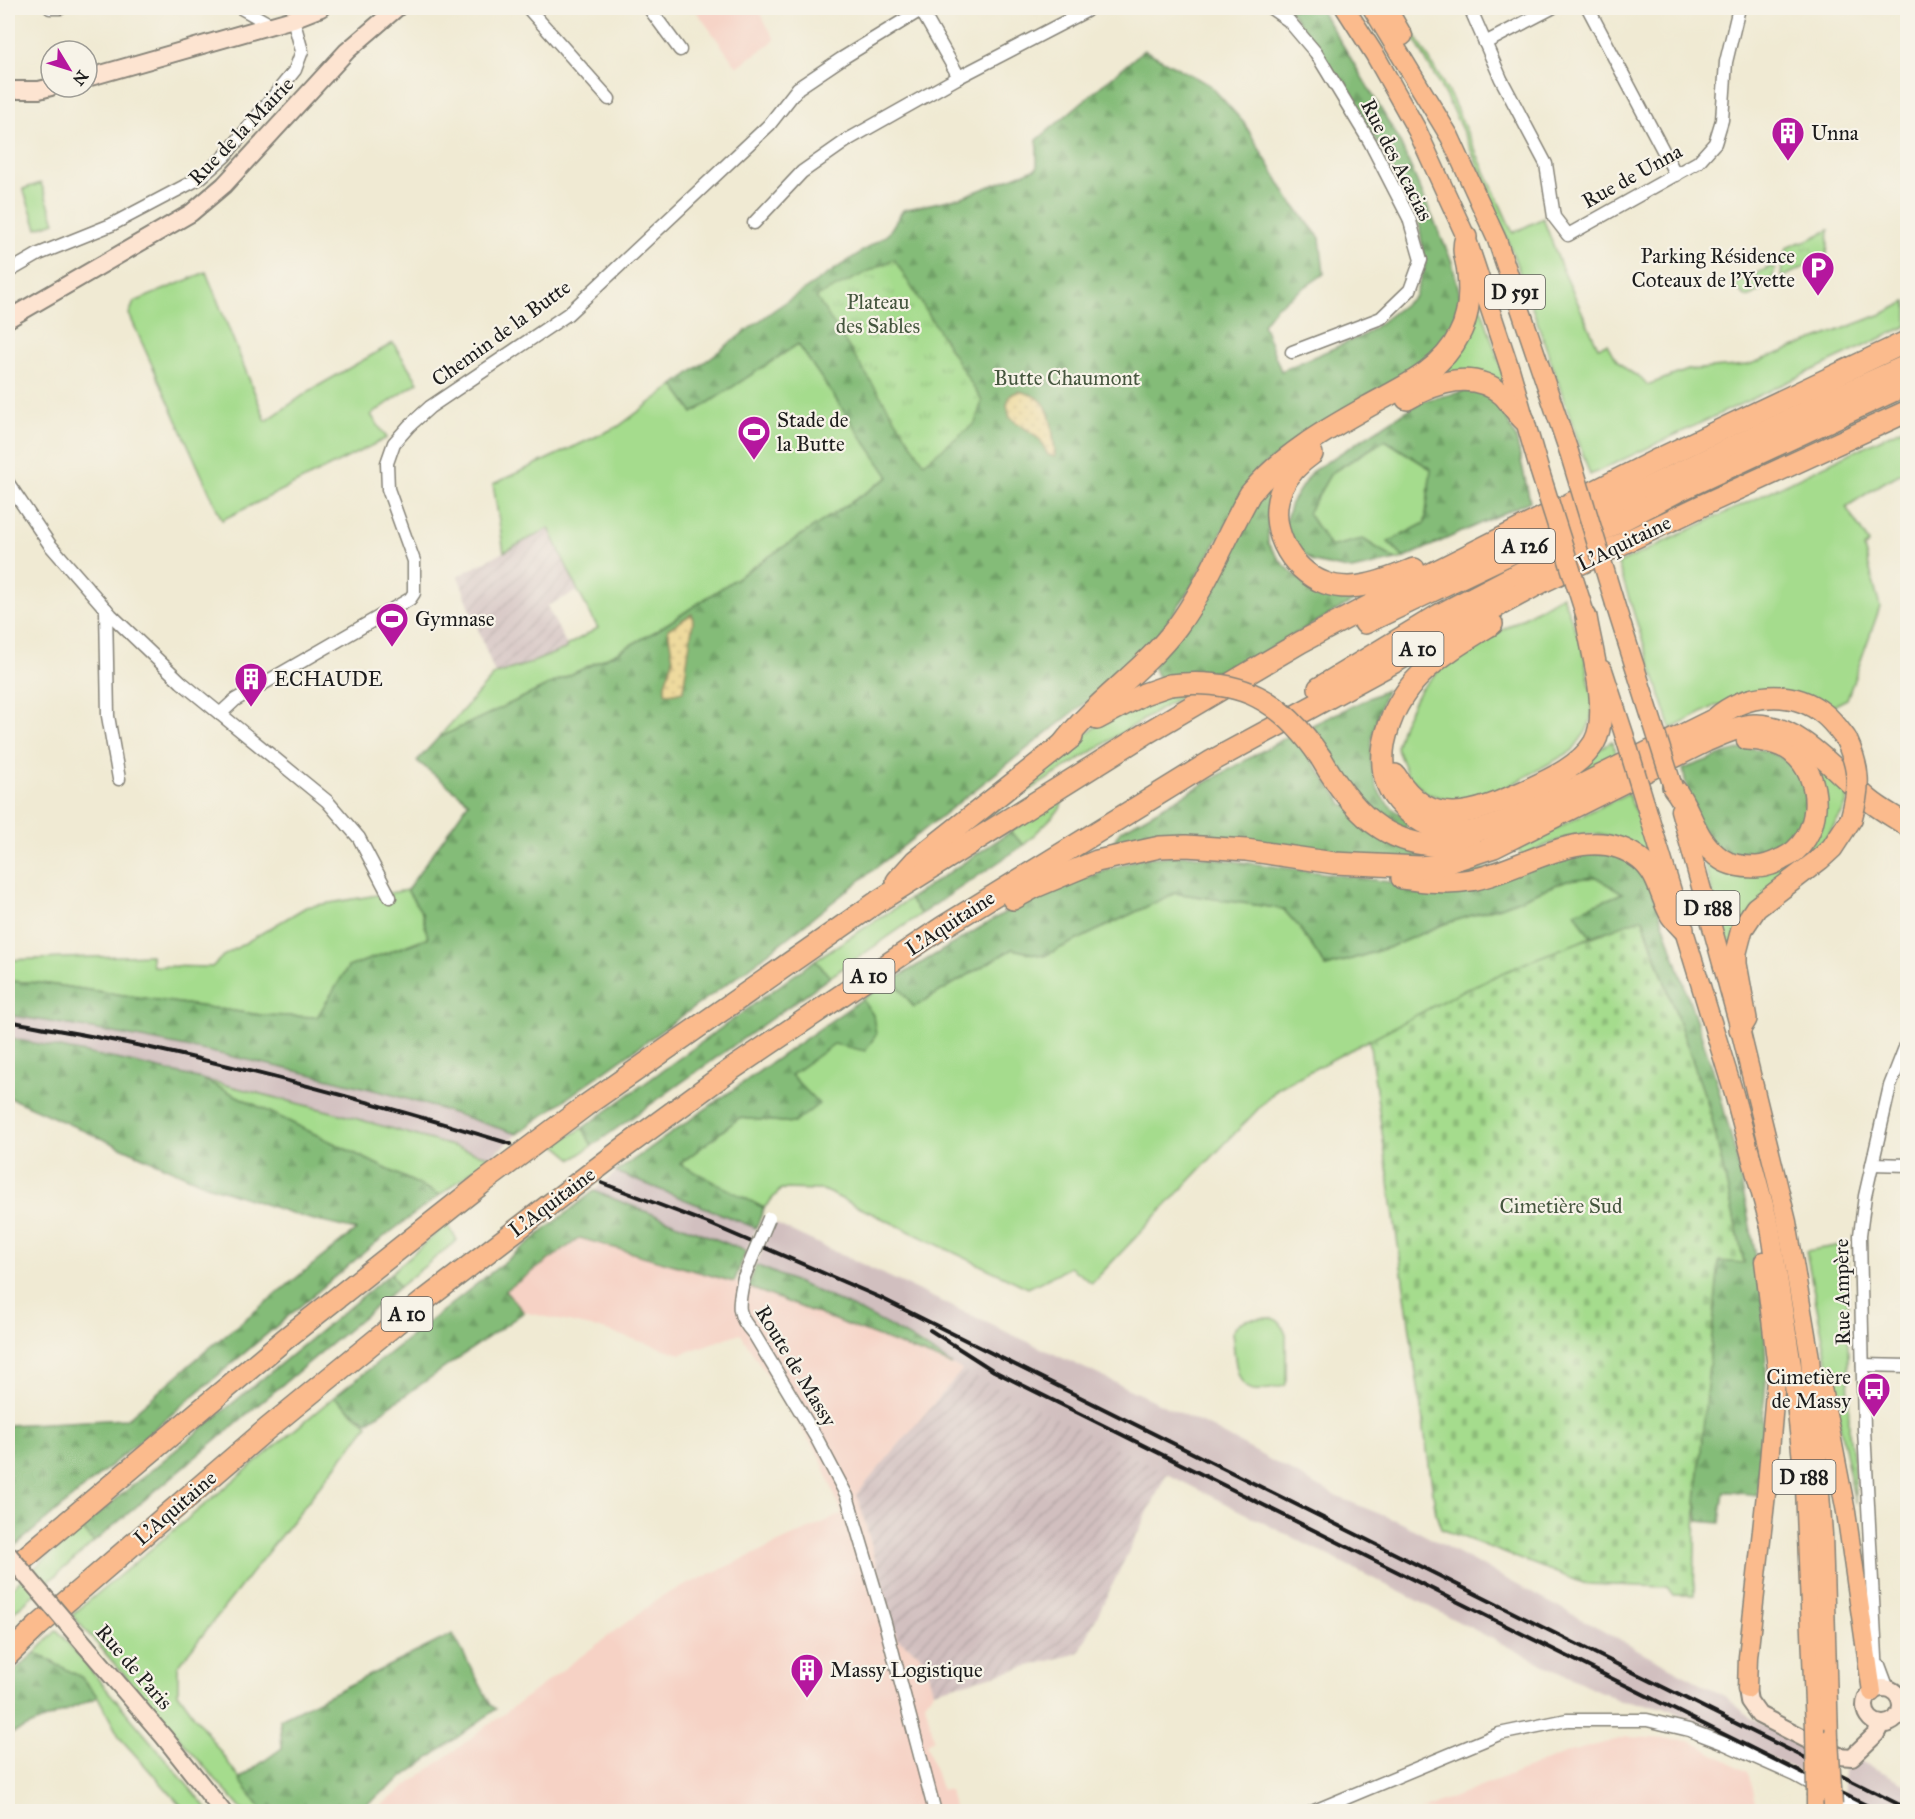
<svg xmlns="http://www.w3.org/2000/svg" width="1915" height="1819" font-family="'IM FELL Great Primer',serif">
<defs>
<pattern id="industrial-furrows" width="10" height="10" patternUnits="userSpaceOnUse" patternTransform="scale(1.5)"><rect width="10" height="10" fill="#d1bfbf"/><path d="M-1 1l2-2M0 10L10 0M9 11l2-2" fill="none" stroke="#b3a4a4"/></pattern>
<pattern id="forest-firs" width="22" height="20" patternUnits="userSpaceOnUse" patternTransform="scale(1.5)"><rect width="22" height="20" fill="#84bc78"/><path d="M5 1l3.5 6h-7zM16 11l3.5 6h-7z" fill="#71a167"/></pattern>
<pattern id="sand-dots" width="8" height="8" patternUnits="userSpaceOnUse" patternTransform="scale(1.5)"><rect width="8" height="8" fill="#eeda9e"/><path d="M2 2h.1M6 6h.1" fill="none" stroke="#ccba88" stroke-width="1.8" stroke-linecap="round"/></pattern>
<pattern id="cemetery-stones" width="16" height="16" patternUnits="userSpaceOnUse" patternTransform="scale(1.5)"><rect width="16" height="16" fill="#a5dc8d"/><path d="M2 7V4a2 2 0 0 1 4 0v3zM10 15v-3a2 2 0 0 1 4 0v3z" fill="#8dbc79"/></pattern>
<pattern id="park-tufts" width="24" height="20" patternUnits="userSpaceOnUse" patternTransform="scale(1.5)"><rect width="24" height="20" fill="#a5dc8d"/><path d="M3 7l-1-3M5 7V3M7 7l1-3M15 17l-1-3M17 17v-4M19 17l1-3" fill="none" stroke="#8dbc79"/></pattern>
</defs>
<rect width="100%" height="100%" fill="#f7f3e8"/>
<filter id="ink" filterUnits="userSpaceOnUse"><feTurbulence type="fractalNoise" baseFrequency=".0167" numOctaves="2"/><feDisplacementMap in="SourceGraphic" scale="12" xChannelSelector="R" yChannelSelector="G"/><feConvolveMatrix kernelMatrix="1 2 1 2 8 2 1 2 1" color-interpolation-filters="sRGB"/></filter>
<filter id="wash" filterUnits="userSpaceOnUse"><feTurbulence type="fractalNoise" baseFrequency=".008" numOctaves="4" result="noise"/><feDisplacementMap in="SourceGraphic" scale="24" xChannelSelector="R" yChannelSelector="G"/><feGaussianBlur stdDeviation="1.35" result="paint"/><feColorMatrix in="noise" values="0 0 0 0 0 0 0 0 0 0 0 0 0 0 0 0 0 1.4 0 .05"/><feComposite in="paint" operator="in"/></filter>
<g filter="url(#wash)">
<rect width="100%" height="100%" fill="#f0ead3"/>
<g fill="#f6d2c5">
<path d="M694,8H757L775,40L737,67Z"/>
<path d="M576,1237L727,1279L963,1369L857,1494L897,1638L924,1658L933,1691L925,1703L934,1739L926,1743L941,1789L949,1790L955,1811L372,1812L662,1596L842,1514L820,1457L740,1333L681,1354L600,1329L524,1312L505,1292Z"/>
<path d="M1627,1737L1689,1740L1748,1772L1757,1811H1419L1570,1752Z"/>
</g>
<g fill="url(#industrial-furrows)">
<path d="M549,528L578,591L547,606L568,648L528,664L495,674L458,576Z"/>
<path d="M963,1369L1167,1473L1079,1653L933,1691L924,1658L897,1638L857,1494Z"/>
</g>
<g fill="#d1bfbf">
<path d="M8,1015L87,1027L192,1048L375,1090L517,1134L491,1157L340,1114L202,1079L121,1060L8,1038Z"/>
<path d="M616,1172L756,1228L746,1251L594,1191Z"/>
<path d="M774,1223L1212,1428L1338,1497L1402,1523L1726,1697L1751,1718L1802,1744L1804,1774L1664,1707L1620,1701L1534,1660L952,1365L922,1343L819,1292L756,1265Z"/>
<path d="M1858,1761L1907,1786V1811H1877L1844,1795V1763Z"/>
</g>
<g fill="#a5dc8d" stroke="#607c54" stroke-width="1.5">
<path d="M1396,8H1400L1452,99L1513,233L1543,218L1561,266L1598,347L1607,344C1613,357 1620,366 1632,373C1639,377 1642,377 1647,385L1688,370L1748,365L1882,314L1907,302V326L1590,475C1551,363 1515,249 1467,141C1447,95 1421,51 1396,8Z"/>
<path d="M41,183L55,222L37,228L23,189Z"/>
<path d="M1770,267L1775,268L1771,283L1761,287L1762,290L1747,297L1732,285Z"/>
<path d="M206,272L266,421L311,390L393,343L418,382L371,415L387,438L222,520L129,314L134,302Z"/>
<path d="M1476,292L1509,392L1427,379Z"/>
<path d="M798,344L890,477L658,630L616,653L438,738L495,674L528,664L567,648L566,646L598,628L578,591L549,528L504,552L493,484L619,426L674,385L693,413Z"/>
<path d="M1907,426V470L1883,483L1846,507L1869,543L1864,548L1880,607L1847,699L1831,707L1717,705L1671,729L1618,564Z"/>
<path d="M1385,440L1431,469L1425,523L1389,542L1404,558L1396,560L1363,539L1330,547L1308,513L1331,473Z"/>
<path d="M1562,595L1583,649L1593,702L1591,720L1586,732L1572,751L1500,791L1459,802L1427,794L1407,774L1396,747L1403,723L1420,690L1446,663Z"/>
<path d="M1188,692L980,821L1059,754L1112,715L1141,702Z"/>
<path d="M1612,741L1618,759L1501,813Z"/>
<path d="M1808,762H1818L1850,792L1845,808L1823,843L1728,948L1705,867L1701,848Z"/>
<path d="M1628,793L1635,811L1641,818L1653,859C1638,851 1620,838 1603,835C1576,829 1546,846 1522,856L1517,847Z"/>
<path d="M1064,797L1060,809L1024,845L1010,832Z"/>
<path d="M1596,877L1623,893L1576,912L1590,937L1369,1040L1278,1088L1092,1283L1070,1267L1028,1288L823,1190L781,1189L764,1208L679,1165L739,1118L794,1123L818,1104L791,1075L873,1015L862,999L893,980L914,1007L1012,949L1044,956L1175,893L1283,909L1299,927L1326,967L1390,947L1444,924L1506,905L1567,880Z"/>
<path d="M407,890L422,913L428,937L348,967L318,1017L261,1015L41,983L8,981V960L151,955L153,966L212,967L223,956L306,907Z"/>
<path d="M909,899L921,914L830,977L815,960Z"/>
<path d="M202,1079L340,1114L491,1157L440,1195Z"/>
<path d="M583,1128L592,1146L573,1159L555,1144Z"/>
<path d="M447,1224L457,1240L399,1287L391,1273Z"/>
<path d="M1847,1244L1849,1432L1854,1469L1855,1503L1806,1251Z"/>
<path d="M1271,1318C1280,1320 1283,1326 1286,1334V1384L1284,1386C1275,1388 1264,1391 1255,1390C1233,1388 1235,1349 1232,1333C1238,1316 1256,1319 1271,1318Z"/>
<path d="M334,1397L368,1425L178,1666V1693L263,1811H243L72,1615Z"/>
<path d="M81,1528L94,1542L8,1617V1591Z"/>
<path d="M57,1630L209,1811H186L120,1738L98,1697L81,1677L35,1653Z"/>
</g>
<g fill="url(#forest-firs)" stroke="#506c4a" stroke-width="1.5">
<path d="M1285,8H1319L1344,47L1398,138L1452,262L1461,299L1455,327L1422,367L1285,450L1256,471L1187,594L1155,639L1095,695L749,968L517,1134C470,1119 422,1102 374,1090C253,1059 131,1034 8,1015V981L41,983L261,1015L317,1017L348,967L428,938L422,913L407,890L469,802L417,761L438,738L616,653L658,630L889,477L798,344L693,413L674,385L774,310L888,234L903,210L962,197L1037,168V140L1144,50L1210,85L1244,123L1291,202L1320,238L1324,274L1276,307L1263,324L1281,371L1364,335L1415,296L1425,265L1418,216L1349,94L1292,13Z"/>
<path d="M1474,389L1497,399L1516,438L1530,501L1404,558L1388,542L1425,523L1431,469L1385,440L1331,473L1308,513L1330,547L1363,539L1396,560L1352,570L1314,562L1281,535L1291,503L1311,472L1422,401Z"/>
<path d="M1291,461L1268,513V544L1283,564L1305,583L1328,592L1362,596L1231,671L1184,674L1159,679L1153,667L1269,478Z"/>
<path d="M1386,690C1374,723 1362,762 1381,795C1386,805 1400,814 1409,821L1405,829L1367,807L1343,776L1312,725Z"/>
<path d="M1292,734L1344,805L1454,852L1427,861L1110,847L1120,831Z"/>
<path d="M1745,748C1792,748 1822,789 1799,833C1796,838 1776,855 1771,858C1768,859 1765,858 1762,858C1756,859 1749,860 1743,859C1721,854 1699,831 1692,810C1687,797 1686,782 1683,769L1718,756Z"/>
<path d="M1010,832L1024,845L921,914L909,899Z"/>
<path d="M1573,852L1622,854L1648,878L1715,1076L1736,1155L1759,1271L1765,1324L1766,1379L1757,1495L1724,1491L1720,1523L1698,1521L1696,1501L1719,1261L1744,1262L1710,1111L1643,919L1590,937L1575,912L1623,893L1596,877L1567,880L1506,905L1444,924L1390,947L1326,967L1299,927L1283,909L1175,893L1044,956L1012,949L914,1007L893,980L1029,898L1141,858L1190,855L1404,884Z"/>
<path d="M815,960L830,977L592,1146L583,1128Z"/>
<path d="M862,999L873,1015L876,1035L865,1051L834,1044L791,1075L819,1104L794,1123L739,1118L680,1164L764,1208L756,1228L616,1172Z"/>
<path d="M8,1038L121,1060L202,1079L440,1195L373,1245L15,1546L8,1537V1425L127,1419L208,1349L356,1230L306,1218L204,1184L8,1097Z"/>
<path d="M594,1191L746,1251L734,1282L580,1238L505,1291L524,1312L367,1422L334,1397Z"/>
<path d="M756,1265C824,1294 893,1322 952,1365L748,1287Z"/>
<path d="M391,1273L399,1287L94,1542L81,1528Z"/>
<path d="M453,1634L491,1705L496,1709L357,1811H263L239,1779L282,1748L280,1719Z"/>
<path d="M35,1653L81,1677L98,1697L8,1735V1676Z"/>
</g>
<g fill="url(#sand-dots)" stroke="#857b5d" stroke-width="1.5">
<path d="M1019,391C1043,397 1048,404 1052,427C1053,437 1055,447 1055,457L1048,455L1040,440L1032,433L1010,418L1007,405L1010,395Z"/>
<path d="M692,614L693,621L683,691L670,694L665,692V684L673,660L668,629Z"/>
</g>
<path fill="url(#cemetery-stones)" stroke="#607c54" stroke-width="1.5" d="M1642,918L1710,1111L1744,1263L1719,1261L1696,1501L1694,1595H1673L1667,1587L1586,1584L1441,1529L1436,1514L1369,1040L1460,992L1532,960Z"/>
<g fill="url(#park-tufts)" stroke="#607c54" stroke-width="1.5">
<path d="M1829,230L1827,256L1781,278L1782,265L1776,260L1784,256L1786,248L1800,242L1802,243Z"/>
<path d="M894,259L982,401L975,423L924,463L816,297Z"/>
</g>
</g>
<g filter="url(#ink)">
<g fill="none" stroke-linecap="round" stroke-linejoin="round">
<g stroke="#868378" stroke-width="15">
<g id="street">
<path d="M50,8H61"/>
<path d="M241,8L271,25"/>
<path d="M528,8L609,99"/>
<path d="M649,8L680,50"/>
<path d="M1271,8L1288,20L1316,53L1370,142L1409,218L1421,260L1410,290L1381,318L1292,352"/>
<path d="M1470,8L1501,79L1546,164L1554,217L1568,235L1698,162L1715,143L1722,120L1726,62L1739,8"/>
<path d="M1588,8L1676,175"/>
<path d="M1485,43L1552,8"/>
<path d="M959,77L1086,11"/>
<path d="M754,223L802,172L849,139L959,77L920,8"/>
<path d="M8,272L39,254L111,225L200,178L225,156L295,70L302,51L293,19"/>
<path d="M8,483L50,545L111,615L181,682L327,801L359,838L390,897"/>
<path d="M106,609L108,716L119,779"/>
<path d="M220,714L235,700L410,599L414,593V561L388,489L387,463L394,443L409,426L430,407L568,314L769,125L798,88L841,59L924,8"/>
<path d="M1872,1164L1908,1165"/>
<path d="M744,1277C739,1303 734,1313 754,1334L817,1439L847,1496L885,1623L935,1812"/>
<path d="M1863,1365L1908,1366"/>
<path d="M1879,1665L1888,1689"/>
<path d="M1877,1676L1864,1429L1860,1235L1865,1196L1890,1086L1908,1040"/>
<path d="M1312,1812L1499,1734L1567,1720H1647L1689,1730L1723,1743L1795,1775L1863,1812"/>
</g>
</g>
<g stroke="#868378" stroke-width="20">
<g id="secondary">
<path d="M87,78L293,19L321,8"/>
<path d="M8,90H39L51,87"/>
<path d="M8,319L191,213L224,185L347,51L397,8"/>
<path d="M86,1646L164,1737L223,1812"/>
<circle cx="1883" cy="1706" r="18"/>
<path d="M1747,1689L1749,1701L1759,1715L1839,1756L1852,1757L1876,1734L1881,1724"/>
</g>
</g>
<g stroke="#868378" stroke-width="21">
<g id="primary">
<path d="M1345,8L1375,55L1417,130L1466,237L1510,369L1539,469"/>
<path d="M1372,8L1450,137L1497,240L1569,452"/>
<path d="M1387,8L1403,36"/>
<path d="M1615,604L1653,724"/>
<path d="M1603,670L1624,734"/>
<path d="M1645,803L1734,1094L1770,1227L1792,1366L1805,1488L1815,1728"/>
<path d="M1680,810L1740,1029L1787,1222L1810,1358L1823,1534L1829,1739"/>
<path d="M1821,1383L1846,1512L1872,1692"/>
<path d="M1747,1689L1748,1657L1767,1485L1777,1368L1764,1261"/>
<path d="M1816,1796V1812"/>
</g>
</g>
<g stroke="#868378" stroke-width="24">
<g id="highway">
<path d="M1407,399C1437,382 1473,369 1503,395C1511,403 1516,413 1524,420"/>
<path d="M1312,454C1299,463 1289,473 1282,488C1266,524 1289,570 1325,583C1354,594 1386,580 1414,569"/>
<path d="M1365,623L1839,396L1908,365"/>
<path d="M1492,624C1440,656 1397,680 1384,744C1380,768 1385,789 1402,806C1420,824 1442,834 1467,832C1495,830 1538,806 1564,794C1614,769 1664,744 1715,719C1744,693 1792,688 1824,714C1833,721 1839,730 1846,739"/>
<path d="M1319,688L1439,615L1680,490L1908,384"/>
<path d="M1097,719L1144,694L1170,685"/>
<path d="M1062,745C1095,701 1144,671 1177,627C1207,586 1225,538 1250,494C1281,456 1324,431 1367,407C1400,388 1441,372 1459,335C1469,317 1470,293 1468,273C1467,258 1461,253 1466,237"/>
<path d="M1321,758C1356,819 1396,856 1470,843"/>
<path d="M1395,775C1431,834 1477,812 1527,790C1551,779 1580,766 1594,743C1611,714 1591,649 1586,617"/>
<path d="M1673,787C1694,812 1692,838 1721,859C1731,866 1744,867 1756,867C1766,867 1774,863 1782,859C1823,841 1826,777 1791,751C1780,743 1760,739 1747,739"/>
<path d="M1402,878C1424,881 1449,884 1471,880C1524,871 1588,818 1640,859C1659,874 1660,896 1671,915C1674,920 1679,924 1683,929"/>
<path d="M897,881L915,861L1072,737"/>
<path d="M1013,899L1035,887L1097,861L1160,847L1186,846L1246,850L1334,863L1420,867L1439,865L1494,847L1706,741C1721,735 1737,726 1754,725C1798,723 1838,774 1869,800C1881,810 1895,817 1908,826"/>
<path d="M1740,1029L1746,1019L1736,964V952L1742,929L1756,908L1820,859L1832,848L1851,819"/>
<path d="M8,1572L285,1339L481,1184L585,1106L877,902L1145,734L1301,642L1403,588L1659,459L1908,341"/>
<path d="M8,1655L38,1626L267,1429L425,1300L625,1147L729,1071L943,927L1212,761L1542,582L1701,506L1908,411"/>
</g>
</g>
<use href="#street" stroke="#fff" stroke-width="12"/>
<use href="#secondary" stroke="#fde4d1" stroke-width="16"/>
<use href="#primary" stroke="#fbbb8d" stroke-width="18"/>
<use href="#highway" stroke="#fbbb8d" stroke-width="21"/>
<g stroke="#1c1c1c" stroke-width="4">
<path d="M8,1021C60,1031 112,1039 164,1051C281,1077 396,1109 511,1144"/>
<path d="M602,1183L710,1224L881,1298L1908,1809"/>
<path d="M930,1330L994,1371L1880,1812"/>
</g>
<g stroke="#868378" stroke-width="15" stroke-linecap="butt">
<path id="street-bridge" d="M744,1277L769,1218"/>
</g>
<g stroke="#868378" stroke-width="20" stroke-linecap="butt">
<path id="secondary-bridge" d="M8,1554L86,1646"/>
</g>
<g stroke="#868378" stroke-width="21" stroke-linecap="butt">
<g id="primary-bridge">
<path d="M1569,452L1615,604"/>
<path d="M1539,469L1586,617"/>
<path d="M1653,724L1673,787"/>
<path d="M1624,734L1645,803"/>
<path d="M1815,1728L1816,1796"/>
<path d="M1829,1739L1833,1805"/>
</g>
</g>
<g stroke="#868378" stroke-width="24" stroke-linecap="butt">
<g id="highway-bridge">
<path d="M1170,685C1241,677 1282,700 1321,758"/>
<path d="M1846,739C1860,769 1860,787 1851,819"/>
</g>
</g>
<use href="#street-bridge" stroke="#fff" stroke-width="12"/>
<use href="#secondary-bridge" stroke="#fde4d1" stroke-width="16"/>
<use href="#primary-bridge" stroke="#fbbb8d" stroke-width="18"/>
<use href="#highway-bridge" stroke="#fbbb8d" stroke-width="21"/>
</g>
</g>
<defs>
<g id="building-pin" transform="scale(1.725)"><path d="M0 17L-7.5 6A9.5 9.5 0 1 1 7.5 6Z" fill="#b5179e" stroke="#f7f3e8"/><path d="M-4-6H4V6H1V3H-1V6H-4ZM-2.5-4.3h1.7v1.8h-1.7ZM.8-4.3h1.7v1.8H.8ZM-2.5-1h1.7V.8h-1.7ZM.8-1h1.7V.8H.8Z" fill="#fff"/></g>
<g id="parking-pin" transform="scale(1.725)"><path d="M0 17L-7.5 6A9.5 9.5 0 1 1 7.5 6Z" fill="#b5179e" stroke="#f7f3e8"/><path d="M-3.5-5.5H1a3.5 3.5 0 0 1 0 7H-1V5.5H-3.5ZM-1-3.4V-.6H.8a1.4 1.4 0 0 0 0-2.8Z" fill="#fff"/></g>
<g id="stadium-pin" transform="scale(1.725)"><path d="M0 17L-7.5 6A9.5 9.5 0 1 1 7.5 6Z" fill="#b5179e" stroke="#f7f3e8"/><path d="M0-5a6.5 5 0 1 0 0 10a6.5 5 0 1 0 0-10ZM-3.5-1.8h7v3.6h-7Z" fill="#fff"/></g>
<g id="bus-pin" transform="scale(1.725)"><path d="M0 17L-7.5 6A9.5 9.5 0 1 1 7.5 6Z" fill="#b5179e" stroke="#f7f3e8"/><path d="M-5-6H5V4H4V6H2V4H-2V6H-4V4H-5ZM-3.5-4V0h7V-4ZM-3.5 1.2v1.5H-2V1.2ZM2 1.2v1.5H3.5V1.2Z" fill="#fff"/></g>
</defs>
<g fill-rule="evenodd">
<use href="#building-pin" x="1788" y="133"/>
<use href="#parking-pin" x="1818" y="268"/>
<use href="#stadium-pin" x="754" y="432"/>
<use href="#stadium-pin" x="392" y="619"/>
<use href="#building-pin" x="251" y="679"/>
<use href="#bus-pin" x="1874" y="1389"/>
<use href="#building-pin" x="807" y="1670"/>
</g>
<g text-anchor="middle" stroke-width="4.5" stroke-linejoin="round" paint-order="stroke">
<g fill="#f7f3e8" stroke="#5e5c59" stroke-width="1.5">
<rect x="1485" y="275" width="60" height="34" rx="4.5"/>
<rect x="1495" y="529" width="60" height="34" rx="4.5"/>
<rect x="1392.5" y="632" width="51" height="34" rx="4.5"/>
<rect x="1676.5" y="891" width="63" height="34" rx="4.5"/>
<rect x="843.5" y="959" width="51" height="34" rx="4.5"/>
<rect x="381.5" y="1297" width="51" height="34" rx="4.5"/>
<rect x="1772.5" y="1460" width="63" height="34" rx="4.5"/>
</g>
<g font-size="20" font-weight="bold" fill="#1c1c1c">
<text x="1515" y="299">D 591</text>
<text x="1525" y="553">A 126</text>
<text x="1418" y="656">A 10</text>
<text x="1708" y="915">D 188</text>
<text x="869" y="983">A 10</text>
<text x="407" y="1321">A 10</text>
<text x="1804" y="1484">D 188</text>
</g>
<g font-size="21" fill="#1c1c1c" stroke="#f7f3e8">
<text transform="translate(241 131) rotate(-46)" y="7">Rue de la Mairie</text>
<text transform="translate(1397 160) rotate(63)" y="7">Rue des Acacias</text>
<text transform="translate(1632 176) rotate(-29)" y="7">Rue de Unna</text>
<text transform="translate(501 333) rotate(-36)" y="7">Chemin de la Butte</text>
<text transform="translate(1624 543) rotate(-26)" y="7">L'Aquitaine</text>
<text transform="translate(950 923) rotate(-33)" y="7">L'Aquitaine</text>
<text transform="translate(552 1202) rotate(-37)" y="7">L'Aquitaine</text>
<text transform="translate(1842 1292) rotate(-91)" y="7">Rue Ampère</text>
<text transform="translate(796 1366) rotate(59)" y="7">Route de Massy</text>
<text transform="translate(175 1508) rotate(-41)" y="7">L'Aquitaine</text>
<text transform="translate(134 1667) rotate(49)" y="7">Rue de Paris</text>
</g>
<g font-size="21" fill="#1c1c1c" stroke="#f7f3e8" text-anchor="start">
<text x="1811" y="140">Unna</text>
<text x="1795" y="263" text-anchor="end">Parking Résidence<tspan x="1795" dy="24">Coteaux de l’Yvette</tspan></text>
<text x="777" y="427">Stade de<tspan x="777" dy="24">la Butte</tspan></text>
<text x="415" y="626">Gymnase</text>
<text x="274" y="686">ECHAUDE</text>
<text x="1851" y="1384" text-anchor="end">Cimetière<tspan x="1851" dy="24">de Massy</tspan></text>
<text x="830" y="1677">Massy Logistique</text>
</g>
<g font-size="21" fill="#45563e" stroke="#f7f3e8">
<text x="878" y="309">Plateau<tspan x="878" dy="24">des Sables</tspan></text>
<text x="1067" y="385">Butte Chaumont</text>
<text x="1561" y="1213">Cimetière Sud</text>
</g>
</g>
<rect width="1915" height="1819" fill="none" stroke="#f7f3e8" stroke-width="30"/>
<g transform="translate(69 69) rotate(128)"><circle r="28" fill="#f7f3e8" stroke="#9f9d96" stroke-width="1.5"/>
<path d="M0-4.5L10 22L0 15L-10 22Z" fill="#b5179e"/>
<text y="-9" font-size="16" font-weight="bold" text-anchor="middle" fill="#1c1c1c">N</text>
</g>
</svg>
